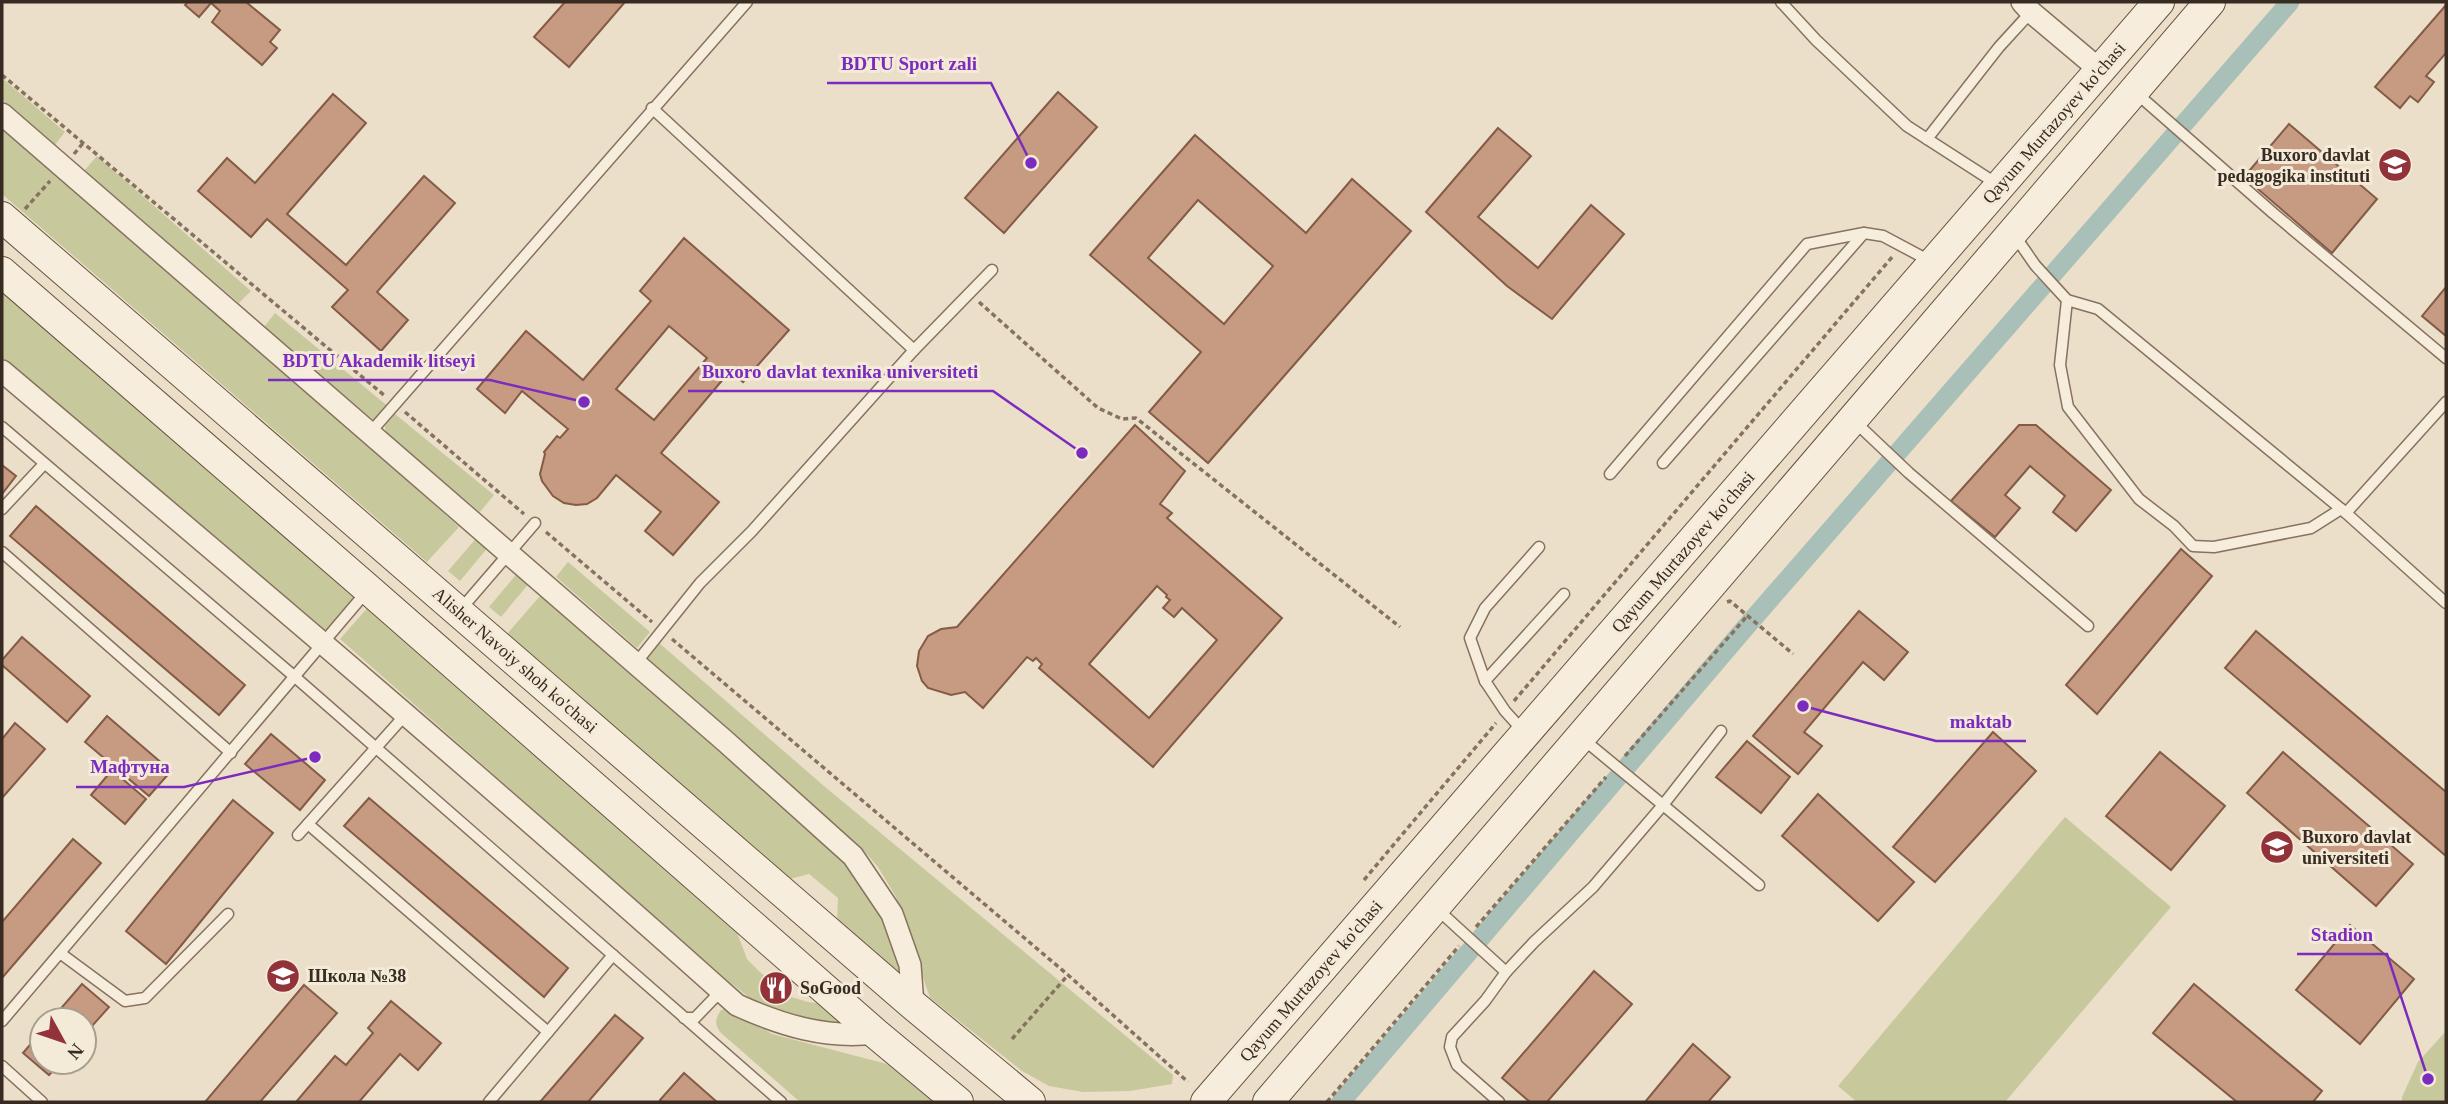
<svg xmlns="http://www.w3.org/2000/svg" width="2448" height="1104" font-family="Georgia,serif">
<rect width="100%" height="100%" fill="#ecdfc9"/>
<g fill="#c7c99d">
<path d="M2,78L65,132L55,145L2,99Z"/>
<path d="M2,127L299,383L459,527L427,562L2,194Z"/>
<path d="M97,156L251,291L239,303L84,171Z"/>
<path d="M2,291L358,593L327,631L2,358Z"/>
<path d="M275,313L390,408L376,422L264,327Z"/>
<path d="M395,414L494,495L480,512L386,434L385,426Z"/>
<path d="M479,535L490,545L460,581L448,571Z"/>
<path d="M568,562L650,632L637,648L556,577Z"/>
<path d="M520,570L531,581L501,617L489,607Z"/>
<path d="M540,596L790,812L853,869L877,906L904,977L837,922L838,898L809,874L786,880L507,634Z"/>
<path d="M369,606L733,922L747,959L760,972L788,996L808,1002L824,1004L851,1027H820L756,1003L726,979L340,639Z"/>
<path d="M658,642L824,786L1173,1075L1172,1084L1130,1091L1083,1092L1049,1086L1022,1071L930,998L896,897L878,867L860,846L642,659Z"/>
<path d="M2065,817L2171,907L2005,1102H1857L1838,1086Z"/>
<path d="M728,1008L772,1034L887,1064L934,1102H800L721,1033C714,1024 715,1019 721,1010Z"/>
<path d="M2446,1031V1102H2402V1097L2418,1062Z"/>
</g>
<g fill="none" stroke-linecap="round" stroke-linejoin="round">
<path stroke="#a9c0b8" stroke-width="19" d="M1341,1102L1745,628L2290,2"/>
</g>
<g fill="#c79a82" stroke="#845b46" stroke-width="2" fill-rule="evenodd">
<path d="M188,2H246L280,30L270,42L277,48L262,65L212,22L220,11L211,3L199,17L185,5Z"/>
<path d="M565,2H625L569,67L534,37Z"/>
<path d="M2446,5V53L2426,76L2434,82L2418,102L2410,96L2400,108L2375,87Z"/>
<path d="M1058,92L1097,127L1004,233L965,198Z"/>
<path d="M333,94L366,123L287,214L346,265L424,176L455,203L377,292L408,320L381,351L332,307L348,290L267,219L251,237L198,191L227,158L255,183Z"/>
<path d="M2289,124L2377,199L2332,253L2244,177Z"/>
<path d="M1498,128L1531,156L1478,217L1538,268L1591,205L1624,234L1552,319L1507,286L1426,212Z"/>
<path d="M1195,135L1306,233L1352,179L1411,231L1208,463L1149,412L1201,352L1090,255ZM1198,200L1273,266L1224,324L1148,258Z"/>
<path d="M684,238L789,330L743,382L730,371L661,453L719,502L673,555L645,531L661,512L616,475L597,498L587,504L576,505L564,503L553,496L542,481L540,474L545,454L544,452L557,436L560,438L568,429L522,391L505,413L477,389L526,331L583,380L651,301L640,291ZM669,326L707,358L654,420L616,389Z"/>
<path d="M2446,287V336L2422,316Z"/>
<path d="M1135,425L1185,471L1160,504L1172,513L1167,518L1282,618L1153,767L1039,668L1042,664L1036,658L1033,661L1027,657L983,708L965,692L951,695L928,688L922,681L917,666L919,651L928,636L941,629L957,627ZM1157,586L1167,595L1166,597L1170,600L1163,608L1174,617L1182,608L1217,640L1149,718L1089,664Z"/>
<path d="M2019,425H2036L2111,490L2076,531L2053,512L2065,496L2030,466L2005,495L2020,508L1995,537L1951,501Z"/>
<path d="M2,465L16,476L2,494Z"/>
<path d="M36,506L245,685L219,715L10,536Z"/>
<path d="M2181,549L2212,576L2097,714L2066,685Z"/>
<path d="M1859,611L1908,652L1884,680L1863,662L1804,732L1822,746L1798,774L1753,736Z"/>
<path d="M2256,631L2446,792V856L2225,668Z"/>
<path d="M22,637L90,696L67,722L2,665V660Z"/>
<path d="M107,716L171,771L149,796L85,742Z"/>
<path d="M15,723L45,749L2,798V739Z"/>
<path d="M1993,732L2036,771L1935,882L1893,847Z"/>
<path d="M271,734L325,780L300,810L245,764Z"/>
<path d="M1747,741L1790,777L1761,813L1716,777Z"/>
<path d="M2160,752L2225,806L2171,870L2106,816Z"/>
<path d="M2283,752L2413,864L2376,906L2247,793Z"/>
<path d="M112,770L146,799L125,824L91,795Z"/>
<path d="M1818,794L1914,882L1878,921L1782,836Z"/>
<path d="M369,798L568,968L544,997L344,826Z"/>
<path d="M233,800L273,833L166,964L126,931Z"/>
<path d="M73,839L101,863L2,978V922Z"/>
<path d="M2350,925L2414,979L2360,1044L2296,990Z"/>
<path d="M1594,971L1632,1004L1547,1102H1530L1502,1078Z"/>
<path d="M82,984L109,1007L84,1035V1020H51Z"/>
<path d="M2194,984L2322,1091L2313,1102H2237L2153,1033Z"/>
<path d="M304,985L337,1013L260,1102H205Z"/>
<path d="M391,1001L441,1043L418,1070L400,1054L359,1102H296L335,1056L346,1065L373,1033L368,1028Z"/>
<path d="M615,1015L643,1038L588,1102H540Z"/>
<path d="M42,1031V1062H61L49,1075L23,1053Z"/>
<path d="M1693,1044L1730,1077L1708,1102H1645Z"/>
<path d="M684,1073L717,1102H662L660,1100Z"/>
</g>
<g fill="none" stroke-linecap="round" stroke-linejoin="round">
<g stroke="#87725f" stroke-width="13">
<g id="lane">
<path d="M1781,2L1816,40L1907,126L1997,184"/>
<path d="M2135,92L2273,213L2446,358"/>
<path d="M652,108L914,350"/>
<path d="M1927,139L1999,47L2031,12"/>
<path d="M2015,236L2035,265L2067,300L2098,309L2346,513L2446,603"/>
<path d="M2067,300L2060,365L2068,407L2139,499L2174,526L2193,546L2214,547L2311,528L2341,509"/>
<path d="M1853,420L1909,473L2088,626"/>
<path d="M2,427L295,677L781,1102"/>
<path d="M369,434L747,2"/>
<path d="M1663,463L1864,233"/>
<path d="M1610,474L1807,244L1864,233L1883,236L1930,261"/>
<path d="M2,509L44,464"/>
<path d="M2346,513L2446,402"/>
<path d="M2,552L231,753"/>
<path d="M461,609L535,523"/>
<path d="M636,663L700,583L752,531L914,350L992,270"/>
<path d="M1485,681L1564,594"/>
<path d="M1523,731L1505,711L1485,681L1470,638L1485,608L1539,547"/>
<path d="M1721,731L1663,805L1759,885"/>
<path d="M308,824L548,1032"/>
<path d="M298,835L406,714"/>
<path d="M1437,909L1506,972L1485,1001L1452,1037L1450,1047L1457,1065L1499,1102"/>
<path d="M60,953L125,1001L145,998L228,914"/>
<path d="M1506,972L1534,942L1593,887L1663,805L1583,739"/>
<path d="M684,1018H695L721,991"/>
<path d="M2,1021L367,591"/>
<path d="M2,1066L42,1102"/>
<path d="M489,1102L613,955"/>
</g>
</g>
<g stroke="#87725f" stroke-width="24">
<g id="street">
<path d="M2022,2L2031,12L2100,70"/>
<path d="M2,114L725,741L853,856L892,914L910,965L913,1005"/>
<path d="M2,371C249,580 496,789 737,1005C781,1025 826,1039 875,1033"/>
</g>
</g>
<g stroke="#695342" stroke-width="32">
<g id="secondary">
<path d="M2,217L913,1005L1030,1102"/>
<path d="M2,272L368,589L875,1033L958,1102"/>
<path d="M1206,1102L2159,2"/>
<path d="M1268,1102L2210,2"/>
</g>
</g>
<g stroke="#87725f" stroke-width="3.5" stroke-dasharray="5 3.5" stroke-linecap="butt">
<path d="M2,75L385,396"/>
<path d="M74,154L84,142"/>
<path d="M25,209L50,181"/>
<path d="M979,302L1098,408L1122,419L1136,418L1400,627"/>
<path d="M405,412L524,514"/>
<path d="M546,532L652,622"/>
<path d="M1727,602L1730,601L1793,654"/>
<path d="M672,639L1068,975L1188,1082"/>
<path d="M1514,701L1893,256"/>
<path d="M1625,756L1748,615"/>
<path d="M1364,880L1496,723"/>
<path d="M1476,927L1606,777"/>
<path d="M1012,1039L1068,975"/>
<path d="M1327,1102L1459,946"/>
</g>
<use href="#lane" stroke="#f7eddc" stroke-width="10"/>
<use href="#street" stroke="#f7eddc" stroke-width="21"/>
<use href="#secondary" stroke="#f7eddc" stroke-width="30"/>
</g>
<defs>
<g id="university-disc" transform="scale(1.75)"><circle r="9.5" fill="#913339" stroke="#f4ead8"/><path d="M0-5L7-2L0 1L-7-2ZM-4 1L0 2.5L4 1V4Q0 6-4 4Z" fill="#fff"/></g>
<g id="school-disc" transform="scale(1.75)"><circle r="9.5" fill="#913339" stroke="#f4ead8"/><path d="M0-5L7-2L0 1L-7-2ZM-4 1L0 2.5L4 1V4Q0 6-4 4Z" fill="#fff"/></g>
<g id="restaurant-disc" transform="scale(1.75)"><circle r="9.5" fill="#913339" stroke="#f4ead8"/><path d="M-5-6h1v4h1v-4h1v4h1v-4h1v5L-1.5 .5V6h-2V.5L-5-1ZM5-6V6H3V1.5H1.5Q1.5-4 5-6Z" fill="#fff"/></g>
</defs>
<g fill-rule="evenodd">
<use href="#university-disc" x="2395" y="165"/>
<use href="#university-disc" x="2277" y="847"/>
<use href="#school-disc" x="283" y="976"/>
<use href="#restaurant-disc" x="776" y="988"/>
</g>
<g text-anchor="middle" stroke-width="6" stroke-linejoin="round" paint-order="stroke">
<g font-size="18" fill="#382b21" stroke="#f4ead8">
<text transform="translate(2054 123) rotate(-49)" y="6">Qayum Murtazoyev ko'chasi</text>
<text transform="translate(1683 552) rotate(-49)" y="6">Qayum Murtazoyev ko'chasi</text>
<text transform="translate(515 660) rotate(41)" y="6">Alisher Navoiy shoh ko'chasi</text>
<text transform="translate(1311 981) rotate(-49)" y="6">Qayum Murtazoyev ko'chasi</text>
</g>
<g font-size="18" font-weight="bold" fill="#382b21" stroke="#f4ead8" text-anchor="start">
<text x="2370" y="161" text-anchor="end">Buxoro davlat<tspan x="2370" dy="21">pedagogika instituti</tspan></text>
<text x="2302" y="843">Buxoro davlat<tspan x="2302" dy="21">universiteti</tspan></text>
<text x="308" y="982">Школа №38</text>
<text x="800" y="994">SoGood</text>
</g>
</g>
<path fill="none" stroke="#7b2cbf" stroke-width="2.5" d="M1031 163L991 83H827M584 402L490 380H268M1082 453L993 391H688M1803 706L1936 741H2026M315 757L184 787H76M2428 1079L2387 954H2297"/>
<g fill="#7b2cbf" stroke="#f4ead8" stroke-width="2.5">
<circle cx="1031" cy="163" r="7"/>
<circle cx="584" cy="402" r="7"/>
<circle cx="1082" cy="453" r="7"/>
<circle cx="1803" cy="706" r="7"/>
<circle cx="315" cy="757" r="7"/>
<circle cx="2428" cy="1079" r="7"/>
</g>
<g font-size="19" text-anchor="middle" font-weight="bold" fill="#7b2cbf" stroke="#f4ead8" stroke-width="6" stroke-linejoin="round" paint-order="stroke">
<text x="909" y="70">BDTU Sport zali</text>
<text x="379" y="367">BDTU Akademik litseyi</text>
<text x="840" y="378">Buxoro davlat texnika universiteti</text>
<text x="1981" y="728">maktab</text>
<text x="130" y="773">Мафтуна</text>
<text x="2342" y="941">Stadion</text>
</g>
<rect width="2448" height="1104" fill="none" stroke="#382b21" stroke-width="7"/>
<g transform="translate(63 1041) rotate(130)"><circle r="33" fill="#f4ead8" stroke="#a99e8f" stroke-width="2"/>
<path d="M0-5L12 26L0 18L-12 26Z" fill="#913339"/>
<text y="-10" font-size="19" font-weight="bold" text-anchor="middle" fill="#382b21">N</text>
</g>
</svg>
